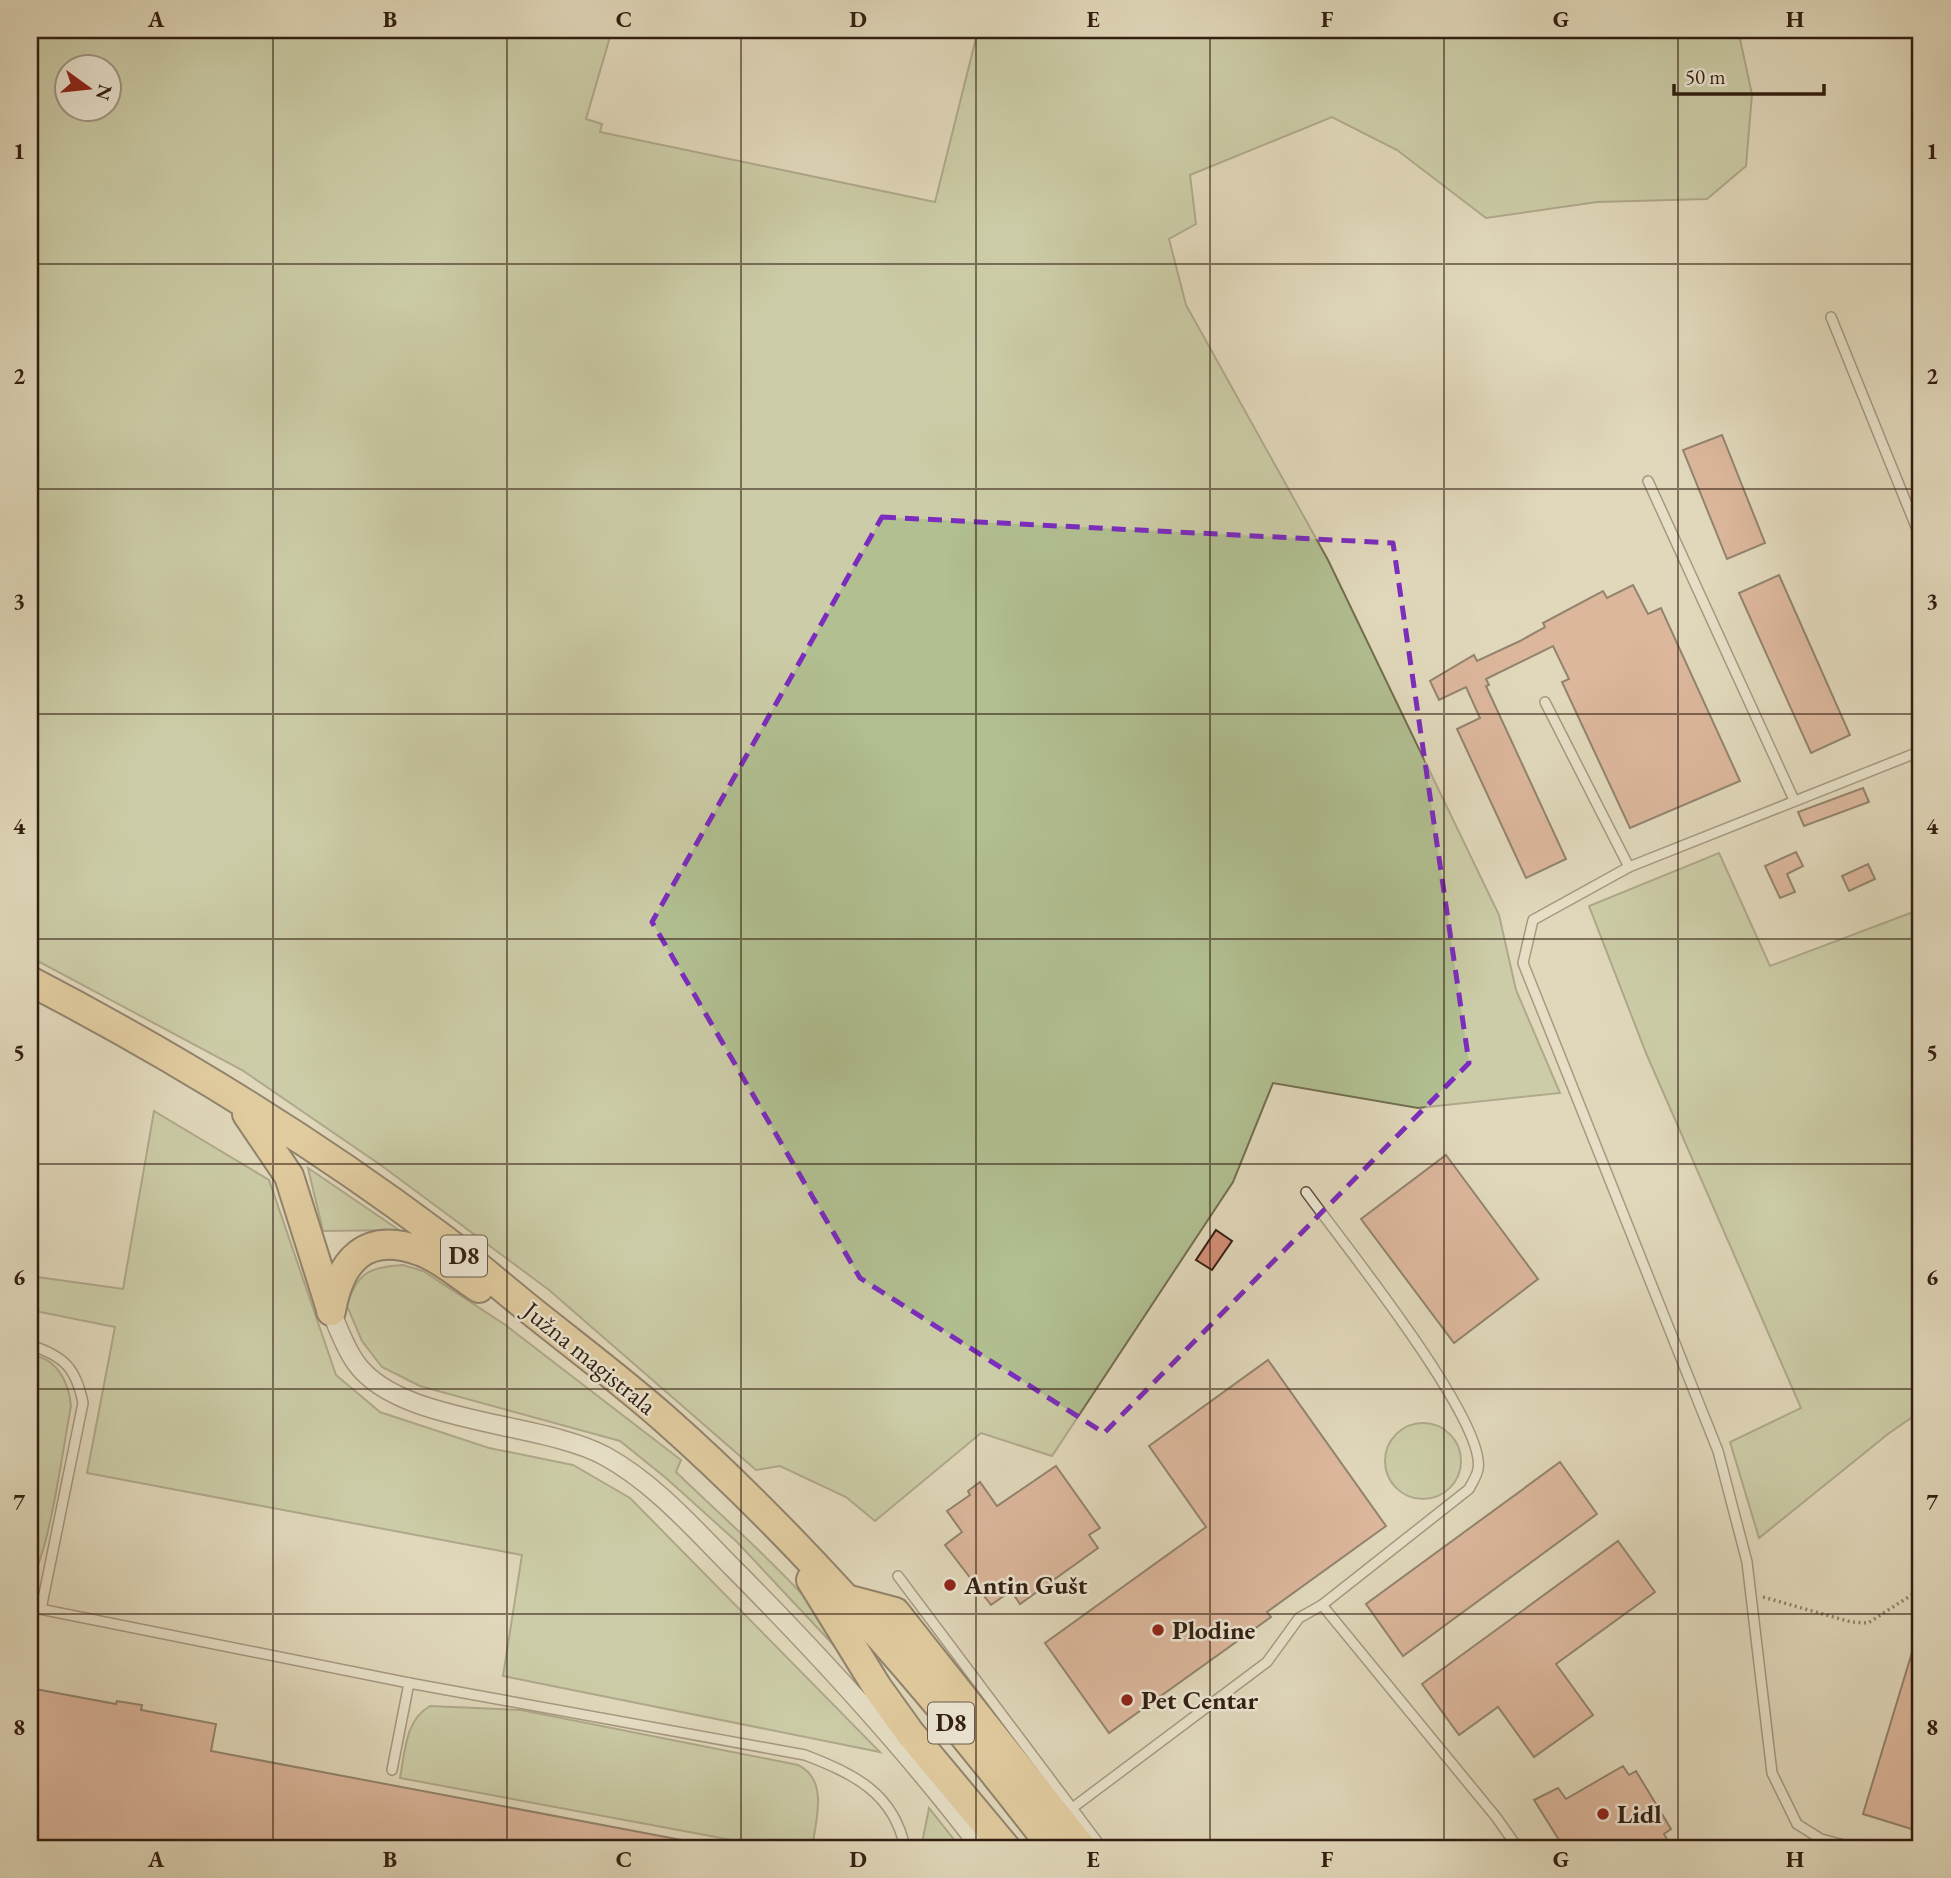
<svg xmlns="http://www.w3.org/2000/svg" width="1951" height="1878" font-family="'EB Garamond',serif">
<rect width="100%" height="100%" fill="#e1d8bb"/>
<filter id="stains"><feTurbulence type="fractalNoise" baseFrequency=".00286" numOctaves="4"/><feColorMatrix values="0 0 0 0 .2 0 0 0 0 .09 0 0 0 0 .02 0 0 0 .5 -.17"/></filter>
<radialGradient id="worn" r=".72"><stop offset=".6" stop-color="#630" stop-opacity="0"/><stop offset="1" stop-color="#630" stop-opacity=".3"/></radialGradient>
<g fill="#b1bf91" stroke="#726e50" stroke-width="2" fill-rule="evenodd">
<path d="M30,30H612L586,119L602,124L600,132L935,202L978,30H1738L1752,94L1746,166L1707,199L1597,202L1486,218L1397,150L1332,117L1190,175L1196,224L1169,239L1186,305L1328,560L1499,915L1516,990L1560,1093L1418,1108L1273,1083L1233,1182L1052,1456L981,1433L875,1521L846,1497L780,1466L756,1470L549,1290L382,1166L242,1070L30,957ZM108,66V108H66V66Z"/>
<path d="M1719,853L1770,966L1921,909V1411L1888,1434L1759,1538L1730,1442L1801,1408L1646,1053L1589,906Z"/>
<path d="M154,1111L269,1180L336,1375L380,1412L489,1448L573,1465L630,1498L880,1752L503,1676L522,1555L87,1473L115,1327L30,1310V1276L123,1289Z"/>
<path d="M308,1168L399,1230L323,1231Z"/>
<path d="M403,1265L423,1271L504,1324L681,1460L676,1472C745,1539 822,1601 871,1685L737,1542L666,1478L620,1441L420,1386L382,1367L362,1341L347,1306C357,1272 370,1267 403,1265Z"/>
<path d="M30,1355C57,1357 69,1383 71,1406C64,1441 49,1558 30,1580Z"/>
<circle cx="1423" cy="1461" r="38"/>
<path d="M430,1706L521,1710L798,1765C829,1780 816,1820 812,1848H775L400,1778C405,1752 405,1720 430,1706Z"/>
<path d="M929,1808L960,1847V1848H921Z"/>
</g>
<g fill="#d48f77" stroke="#321e10" stroke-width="2">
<path d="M1722,435L1765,543L1727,559L1683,450Z"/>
<path d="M1779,575L1850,735L1811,753L1739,593Z"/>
<path d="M1633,585L1648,614L1661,608L1740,781L1630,828L1562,682L1569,679L1553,646L1486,679L1489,685L1486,686L1566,859L1526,878L1457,729L1480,718L1466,687L1439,700L1430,681L1474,655L1477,661L1520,641L1545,627L1543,623L1603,591L1607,598Z"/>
<path d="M1863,788L1869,802L1804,826L1798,812Z"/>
<path d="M1796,852L1803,866L1787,874L1795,892L1780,898L1765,866Z"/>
<path d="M1868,864L1875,879L1849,891L1842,876Z"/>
<path d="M1446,1155L1538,1279L1454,1343L1361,1219Z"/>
<path d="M1216,1230L1232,1241L1212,1270L1196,1260Z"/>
<path d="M1268,1360L1386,1526L1267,1612L1271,1617L1109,1733L1045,1643L1206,1527L1149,1446Z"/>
<path d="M1560,1462L1597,1514L1403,1656L1366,1604Z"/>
<path d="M1056,1466L1100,1528L1089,1535L1098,1548L1020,1604L1011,1591L991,1605L945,1545L962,1532L947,1511L970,1495L968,1491L980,1482L997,1506Z"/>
<path d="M1618,1541L1655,1592L1556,1664L1593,1715L1534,1757L1498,1707L1459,1735L1422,1684Z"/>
<path d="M1917,1636L1921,1637V1832L1863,1814Z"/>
<path d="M30,1688L116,1704L117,1701L142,1705L141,1710L216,1724L211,1751L682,1840V1848H30Z"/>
<path d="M1623,1766L1629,1775L1636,1771L1671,1829L1664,1834L1672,1848H1564L1534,1800L1558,1788L1566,1799Z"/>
</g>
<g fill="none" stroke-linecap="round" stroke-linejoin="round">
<g stroke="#5e4c3b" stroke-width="12">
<g id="service">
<path d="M1831,317L1921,539"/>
<path d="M1648,481L1794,800"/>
<path d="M1545,702L1629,867"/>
<path d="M30,1345C64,1356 76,1368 83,1403L41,1609"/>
<path d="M898,1576L1102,1848"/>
<path d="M1322,1605L1496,1817L1518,1848"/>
<path d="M30,1607L409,1683L805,1755C854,1774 894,1793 905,1848"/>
<path d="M392,1770L409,1683"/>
<path d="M1071,1809L1267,1662L1299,1618L1322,1605L1469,1489C1472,1483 1477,1476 1478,1469C1487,1421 1340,1239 1306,1192"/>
<path d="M1856,1848L1821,1839L1797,1824L1772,1773L1747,1562L1718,1451L1523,963L1533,920L1629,867L1921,751"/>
</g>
</g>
<g stroke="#5e4c3b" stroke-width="21">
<path id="minor" d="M331,1311C338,1328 345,1348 356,1363C399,1424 540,1421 605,1456C656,1484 696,1531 736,1571C823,1659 906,1749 981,1848"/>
</g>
<g stroke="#321e10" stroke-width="32">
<g id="primary">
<path d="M30,981C172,1055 311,1140 439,1236C470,1259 499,1285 529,1309C575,1346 622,1381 666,1420C807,1545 938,1698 1053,1848"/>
<path d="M247,1114L289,1176L330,1306"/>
<path d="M331,1311C340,1260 366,1231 420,1251C441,1258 461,1277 479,1288"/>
<path d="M811,1580L877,1687L910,1733L1006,1848"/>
<path d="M846,1599L895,1612L1082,1848"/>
</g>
</g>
<path stroke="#321e10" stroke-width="3.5" stroke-dasharray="2 3.5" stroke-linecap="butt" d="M1763,1597L1851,1622L1868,1623L1921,1589"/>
<use href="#service" stroke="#ece6d3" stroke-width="9"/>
<use href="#minor" stroke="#ece6d3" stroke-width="18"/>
<use href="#primary" stroke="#e0bc7e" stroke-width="28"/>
</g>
<path d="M0 0H1951V1878H0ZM882,517L1393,543L1469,1063L1104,1433L860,1278L652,922Z" fill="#e1d8bb" fill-opacity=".55" fill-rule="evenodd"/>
<path fill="none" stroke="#7b2cbf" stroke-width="5" stroke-dasharray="14 9" stroke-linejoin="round" d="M882,517L1393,543L1469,1063L1104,1433L860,1278L652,922Z"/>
<path fill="none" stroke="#321e10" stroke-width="2" stroke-opacity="0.55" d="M273,30V1848M507,30V1848M741,30V1848M976,30V1848M1210,30V1848M1444,30V1848M1678,30V1848M30,264H1921M30,489H1921M30,714H1921M30,939H1921M30,1164H1921M30,1389H1921M30,1614H1921"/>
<g fill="#8f2418" stroke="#ece6d3" stroke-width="2.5">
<circle cx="950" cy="1585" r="7"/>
<circle cx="1158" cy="1630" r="7"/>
<circle cx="1127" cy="1700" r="7"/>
<circle cx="1603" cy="1814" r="7"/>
</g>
<g text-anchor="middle" stroke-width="5" stroke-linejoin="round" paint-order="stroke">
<g fill="#ece6d3" stroke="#6a5a4a" stroke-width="2">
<rect x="441" y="1235.5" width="46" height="41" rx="5"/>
<rect x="928" y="1702.5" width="46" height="41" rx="5"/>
</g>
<g font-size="24" font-weight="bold" fill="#321e10">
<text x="464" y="1264">D8</text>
<text x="951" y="1731">D8</text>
</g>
<g font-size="26" fill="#321e10" stroke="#ece6d3">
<text transform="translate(590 1358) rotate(39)" y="9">Južna magistrala</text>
</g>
<g font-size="26" font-weight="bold" fill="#321e10" stroke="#ece6d3" text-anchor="start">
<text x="964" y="1594">Antin Gušt</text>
<text x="1172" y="1639">Plodine</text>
<text x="1141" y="1709">Pet Centar</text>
<text x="1617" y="1823">Lidl</text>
</g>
</g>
<rect width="1951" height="1878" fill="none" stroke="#e1d8bb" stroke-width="77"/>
<g transform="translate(88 88) rotate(105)"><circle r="33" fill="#ece6d3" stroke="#a29685" stroke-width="2"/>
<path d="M0-5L12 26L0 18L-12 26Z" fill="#8f2418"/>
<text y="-10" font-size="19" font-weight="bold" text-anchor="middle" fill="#321e10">N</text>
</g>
<path d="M1674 84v10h150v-10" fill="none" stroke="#321e10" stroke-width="3.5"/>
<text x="1685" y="84" font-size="21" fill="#321e10" stroke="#ece6d3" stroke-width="5" paint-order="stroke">50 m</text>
<rect x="38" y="38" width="1874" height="1802" fill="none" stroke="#321e10" stroke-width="2.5"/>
<g font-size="23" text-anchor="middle" font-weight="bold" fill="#321e10">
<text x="156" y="27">A</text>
<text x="390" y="27">B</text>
<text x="624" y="27">C</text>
<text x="858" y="27">D</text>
<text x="1093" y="27">E</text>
<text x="1327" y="27">F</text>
<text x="1561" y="27">G</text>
<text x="1795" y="27">H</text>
<text x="19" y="159">1</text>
<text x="1932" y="159">1</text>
<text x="19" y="384">2</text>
<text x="1932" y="384">2</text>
<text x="19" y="609">3</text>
<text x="1932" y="609">3</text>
<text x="19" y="834">4</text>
<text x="1932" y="834">4</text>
<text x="19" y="1060">5</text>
<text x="1932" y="1060">5</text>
<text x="19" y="1285">6</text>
<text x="1932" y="1285">6</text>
<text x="19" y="1510">7</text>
<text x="1932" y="1510">7</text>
<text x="19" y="1735">8</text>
<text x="1932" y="1735">8</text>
<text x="156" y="1867">A</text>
<text x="390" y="1867">B</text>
<text x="624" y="1867">C</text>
<text x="858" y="1867">D</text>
<text x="1093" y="1867">E</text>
<text x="1327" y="1867">F</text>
<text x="1561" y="1867">G</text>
<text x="1795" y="1867">H</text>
</g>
<rect width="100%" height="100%" filter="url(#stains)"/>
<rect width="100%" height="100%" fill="url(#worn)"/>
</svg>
